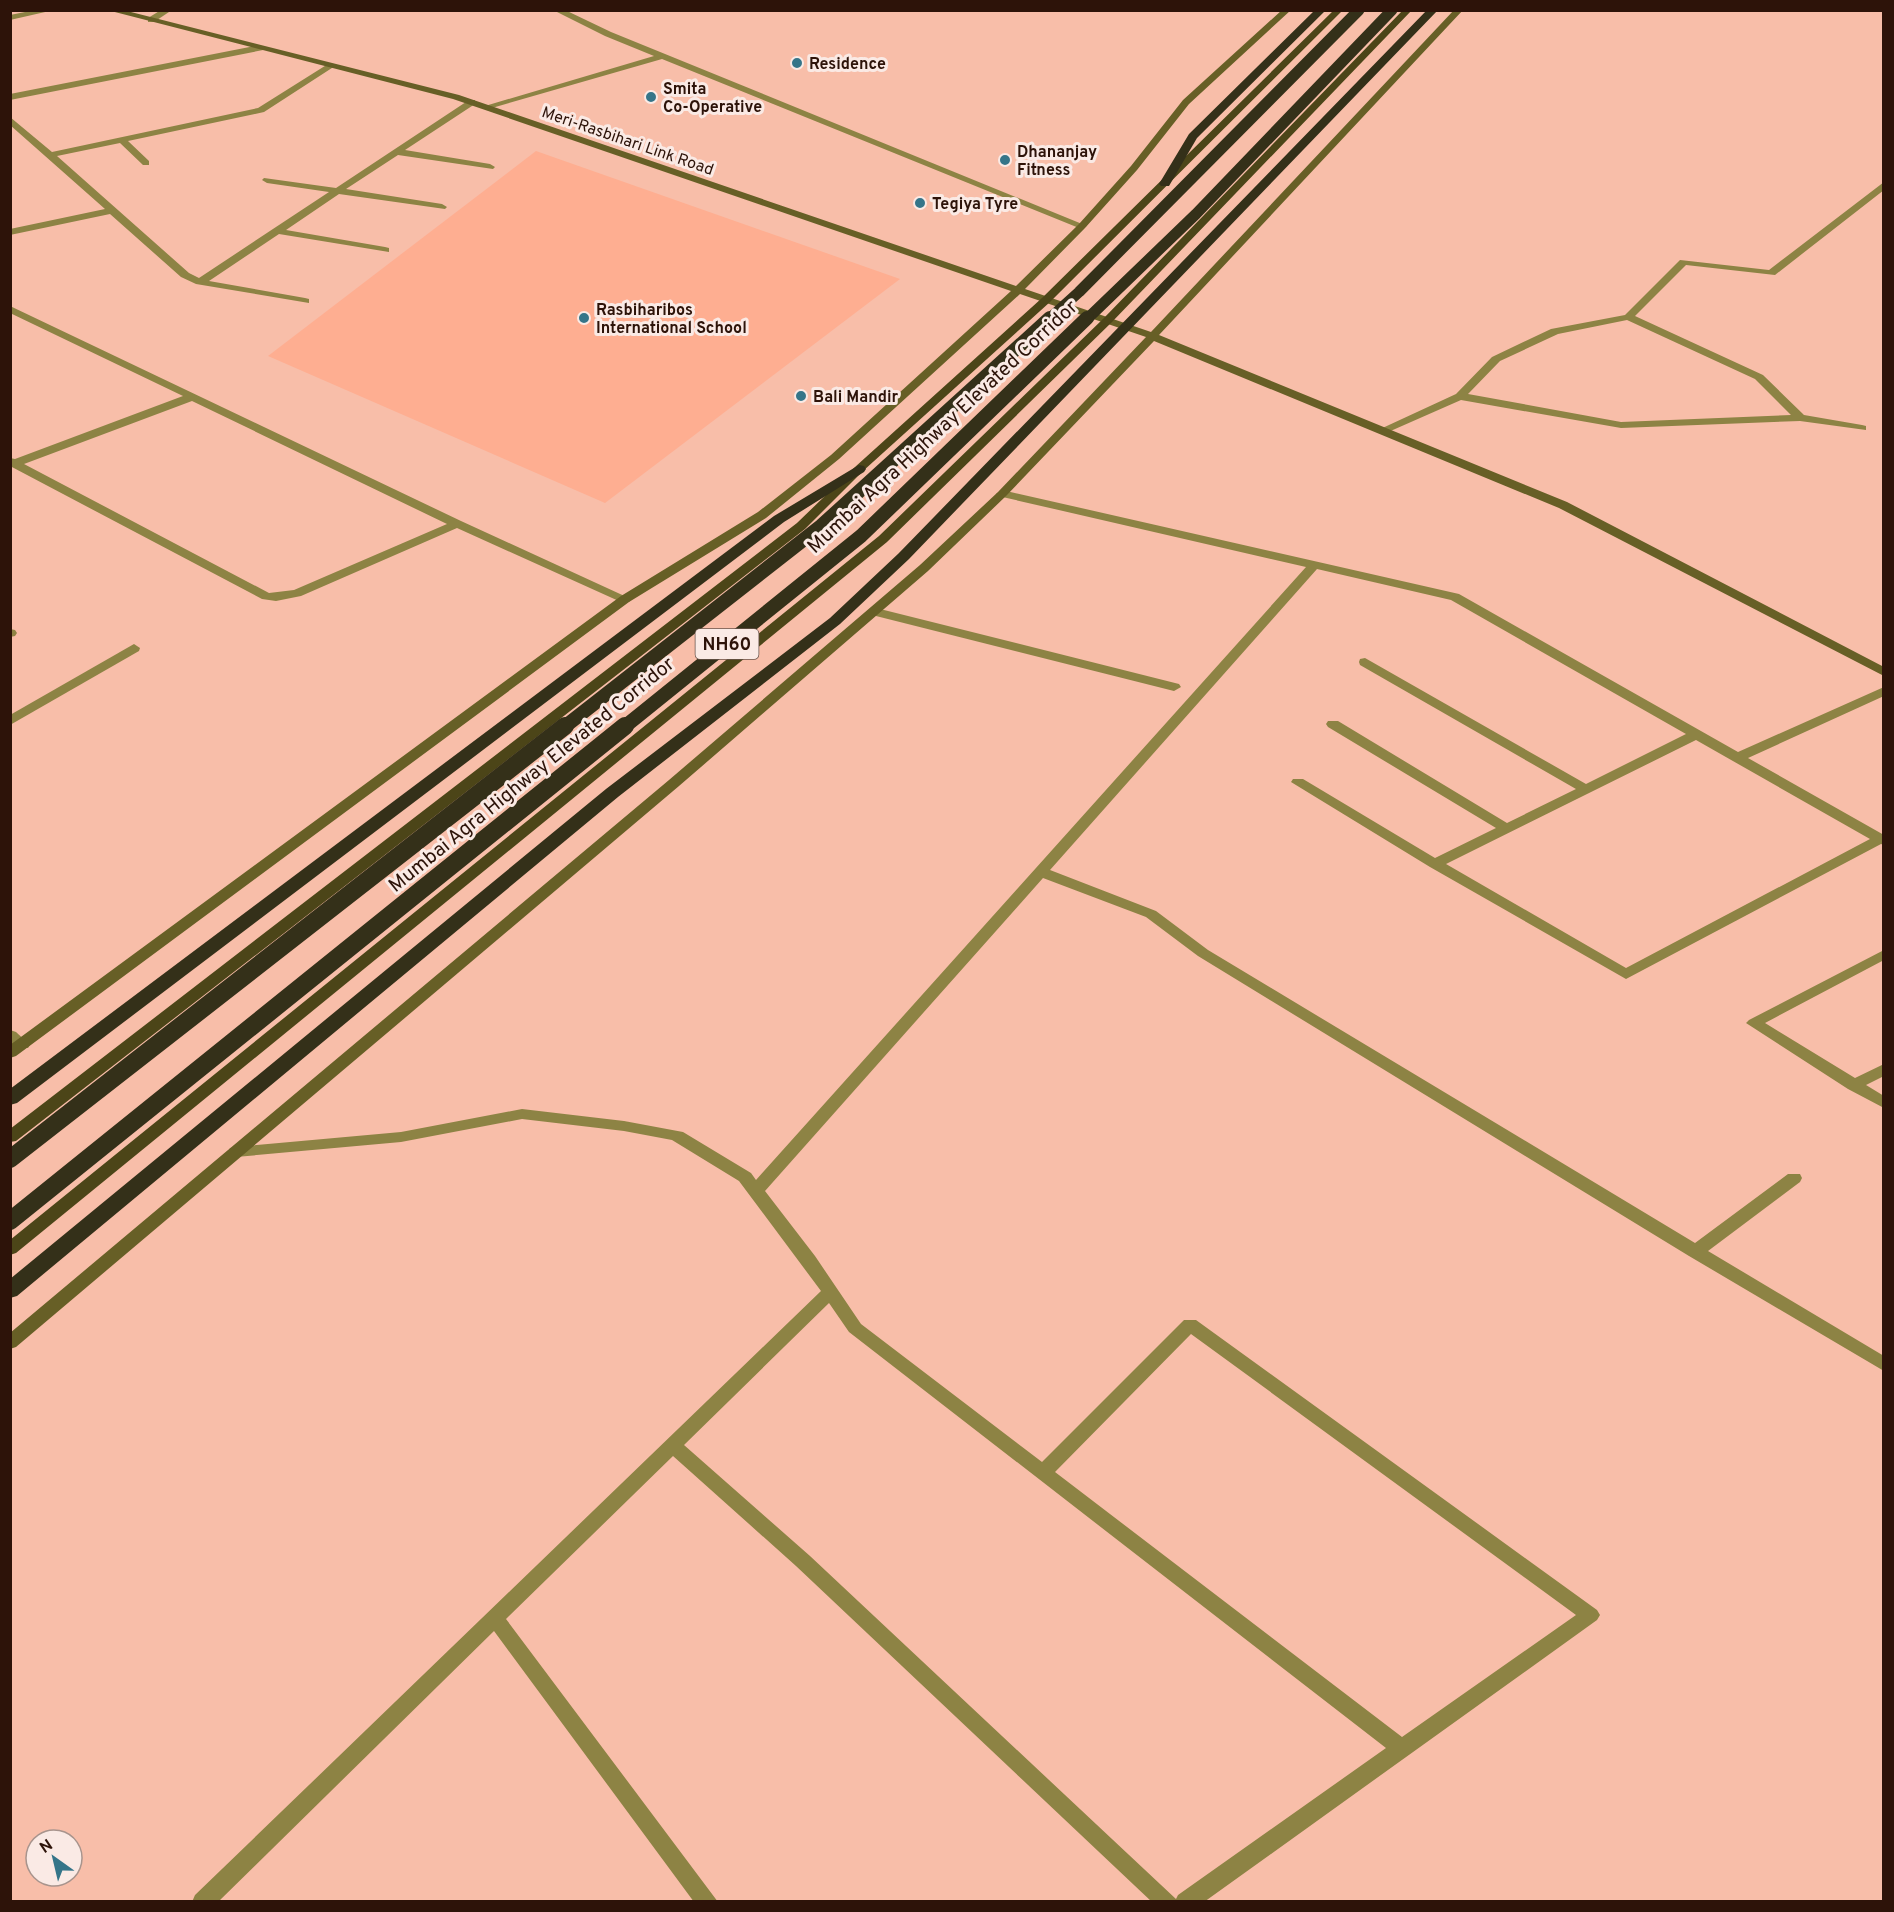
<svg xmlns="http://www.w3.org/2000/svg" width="1894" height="1912" font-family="Overpass,sans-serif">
<rect width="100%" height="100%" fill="#f8bea9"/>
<path fill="#feae91" d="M536,151L900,279L605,503L268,356Z"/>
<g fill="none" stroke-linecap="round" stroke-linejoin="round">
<path fill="#8d8344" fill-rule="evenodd" d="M1884,182V190L1775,275L1686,265L1635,316L1763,375L1804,415L1862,425L1866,426V430L1800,421L1621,428L1461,400L1386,433H1378L1376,431L1456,394L1492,357L1551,329L1625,315L1680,260L1769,270ZM1627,320L1755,379L1791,415L1621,422L1468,394L1500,361L1558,334Z"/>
<g fill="#8d8344" fill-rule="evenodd">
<path d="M35,10H54L10,20V15Z"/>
<path d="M161,10H172L154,22H148V18Z"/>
<path d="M553,10H565L611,32L1087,226L1079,228L662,59L485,110V106L654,56L605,36Z"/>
<path d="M260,45L264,48L263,50L10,100V94Z"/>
<path d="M328,64L335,66L264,112L128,141L149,161V165H143L120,143L57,156L189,273L199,278L329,192L267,183L262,180L264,178L336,188L469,100H475V104L405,150L490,164L495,167L493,169L398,155L346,189L442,204L447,207L445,209L339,194L286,230L385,247L389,248V252L279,234L209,281L305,298L309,299V303L196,284L181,277L110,214L10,235V229L105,209L10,125V117L52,152L258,108Z"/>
<path d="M10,306L461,521L631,599L629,602H621L457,528L301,596L276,601L262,599L10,466V458L15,459L183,396L10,313ZM192,401L447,524L294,590L269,593L24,464Z"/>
<path d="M1002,490L1459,594L1738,752L1884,687V696L1748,758L1884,835V845L1881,844L1626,979L1430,867L1291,782L1293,779H1303L1435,858L1496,828L1328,727L1326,724L1328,721H1338L1507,823L1576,789L1360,665L1359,662L1360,659L1365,658L1586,784L1686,734L1451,600L1317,569L1050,870L1156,911L1208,950L1695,1243L1788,1174H1800L1802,1178L1800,1182L1708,1251L1884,1356V1371L1689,1256L1198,956L1146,917L1043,878L765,1191L815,1256L861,1324L1042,1462L1184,1320H1196L1597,1610L1600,1615L1597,1620L1204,1902H1152L796,1566L673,1456L506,1619L718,1902H694L494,1631L218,1902H192L195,1895L821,1291L739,1181L672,1140L624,1131L522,1119L401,1142L236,1157L230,1156L228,1152L230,1148L236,1147L401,1132L522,1109L624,1121L683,1132L751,1173L756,1180L1306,567L998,496L996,494ZM1696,740L1870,839L1626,968L1446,864ZM829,1303L849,1332L1386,1748L1178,1895L1176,1899L810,1556L684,1445ZM1191,1334L1576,1615L1402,1737L1055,1472Z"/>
<path d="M876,608L1179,684L1181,687L1174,691L872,615L870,612L872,609Z"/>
<path d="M10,629L15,630L17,633L15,636L10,637Z"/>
<path d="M134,644L140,648L139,651L10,725V715Z"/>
<path d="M1884,950V960L1765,1023L1855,1078L1884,1064V1076L1866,1085L1884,1096V1108L1848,1089L1746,1023L1749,1020Z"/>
<path d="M10,1030L16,1032L30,1045L28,1048H16L10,1043Z"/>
</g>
<path fill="#675f26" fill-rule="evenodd" d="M107,10H123L459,95L1016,286L1079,224L1131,166L1183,100L1282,10H1291L1189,104L1137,170L1085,228L1025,289L1151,332L1454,10H1463L1159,335L1567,502L1884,667V676L1559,508L1154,341L1006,496L928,571L679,786L16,1347L10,1349V1333L669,780L920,565L998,492L1146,337L1020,294L839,459L766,518L629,602L16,1056L10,1058V1045L621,596L758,512L831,455L1011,291L453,99Z"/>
<g fill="#4c4518" fill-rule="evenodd">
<path d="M1334,10H1343L1050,302L863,471L805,529L16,1141L10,1142V1129L797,523L855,467L1042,298Z"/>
<path d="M1403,10H1412L1112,322L887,542L16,1253L10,1255V1240L879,536L1104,318Z"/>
</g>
<g fill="#343019" fill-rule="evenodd">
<path d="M1315,10H1326L1197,138L1169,186H1161L1159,184L1189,134Z"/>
<path d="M1427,10H1438L909,559L840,624L618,797L17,1296L10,1298V1279L606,789L830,618L899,553Z"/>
<path d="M859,465L864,466L866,469L864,472L784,522L17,1103L10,1105V1089L774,516Z"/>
</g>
<g stroke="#343019" stroke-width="11">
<path d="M1048,320L1079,292L1359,10"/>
<path d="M1086,320L1196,214L1392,10"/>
</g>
<g stroke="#343019" stroke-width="14">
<path d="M563,728L821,526L1050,318"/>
<path d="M623,728L861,536L1087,318"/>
</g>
<g stroke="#343019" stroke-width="18">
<path d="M10,1159L565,726"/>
<path d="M10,1221L625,726"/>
</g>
</g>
<g fill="#357589" stroke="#faeae5" stroke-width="2">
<circle cx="797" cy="63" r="6"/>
<circle cx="651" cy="97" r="6"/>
<circle cx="1005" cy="160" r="6"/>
<circle cx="920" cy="203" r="6"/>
<circle cx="584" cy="318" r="6"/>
<circle cx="801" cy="396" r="6"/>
</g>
<g text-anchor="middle" stroke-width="6" stroke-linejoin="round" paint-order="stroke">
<g font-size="16" font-weight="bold" fill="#2d1309" stroke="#faeae5" text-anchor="start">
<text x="809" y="69">Residence</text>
<text x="663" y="94">Smita<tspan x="663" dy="18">Co-Operative</tspan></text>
<text x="1017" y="157">Dhananjay<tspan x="1017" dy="18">Fitness</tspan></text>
<text x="932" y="209">Tegiya Tyre</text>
<text x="596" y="315">Rasbiharibos<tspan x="596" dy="18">International School</tspan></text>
<text x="813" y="402">Bali Mandir</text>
</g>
<g font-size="16" fill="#2d1309" stroke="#faeae5">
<text transform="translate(628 140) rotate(19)" y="6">Meri-Rasbihari Link Road</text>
</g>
<rect fill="#faeae5" stroke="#6a544b" stroke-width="1.5" x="695.5" y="629" width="63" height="30" rx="4.5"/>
<g font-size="18" font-weight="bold" fill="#2d1309">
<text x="727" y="650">NH60</text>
</g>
<g font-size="20" fill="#2d1309" stroke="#faeae5">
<text transform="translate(942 426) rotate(-43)" y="7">Mumbai Agra Highway Elevated Corridor</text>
<text transform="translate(531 774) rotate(-39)" y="7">Mumbai Agra Highway Elevated Corridor</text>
</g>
</g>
<rect width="1894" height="1912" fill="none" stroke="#2d1309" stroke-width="24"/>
<g transform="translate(54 1858) rotate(326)"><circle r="28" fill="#faeae5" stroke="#a8948d" stroke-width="1.5"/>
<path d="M0-4.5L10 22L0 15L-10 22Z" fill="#357589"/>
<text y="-9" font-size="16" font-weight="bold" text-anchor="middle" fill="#2d1309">N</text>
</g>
</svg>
